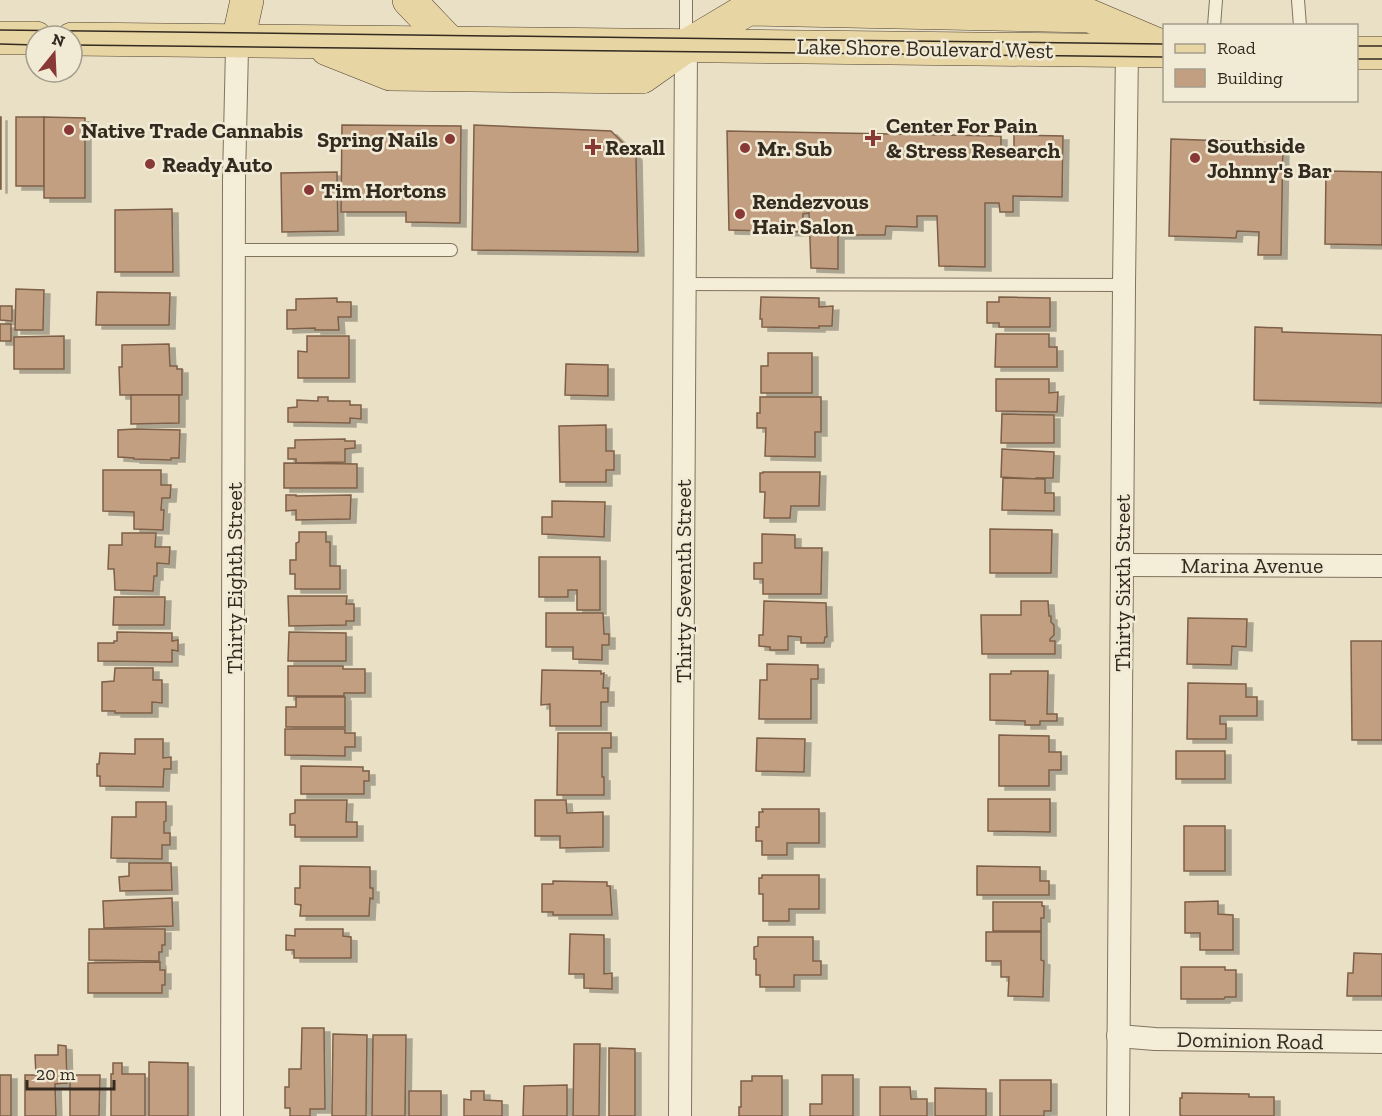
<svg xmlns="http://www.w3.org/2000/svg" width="1382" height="1116" font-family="'Zilla Slab',serif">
<defs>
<filter id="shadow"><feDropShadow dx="6" dy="4" stdDeviation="0" flood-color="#0004"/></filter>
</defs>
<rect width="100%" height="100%" fill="#e9e0c6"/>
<g fill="#c29f81" stroke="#7e5f47" stroke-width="1.5" filter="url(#shadow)">
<rect x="0" y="117" width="1" height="72"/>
<rect x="16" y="117" width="28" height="69"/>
<path d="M44,117L85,118V198H44Z"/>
<path d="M342,125L461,126L460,223L406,222V212H341Z"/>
<path d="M474,125L611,131L636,156L638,252L472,250Z"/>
<path d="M727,131L1001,136V150H1014V135L1063,136L1062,197L1013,196V212H1000L999,203H985V267L939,266L937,216H917V227L886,226L885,235H838V269L811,268L809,213L803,214V232L729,230Z"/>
<path d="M1171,139L1283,143L1281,255H1258L1259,232L1237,231L1236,238L1169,236Z"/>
<path d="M1326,171L1382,172V245L1325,244Z"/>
<path d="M337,172L338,231L282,232L281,173Z"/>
<path d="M172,209L173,272H115V210Z"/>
<path d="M16,289L44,290L43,330H15Z"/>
<path d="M97,292L170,293L169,325H96Z"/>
<path d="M761,297L819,298V307L833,306L832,326H819V328L762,327V319H760Z"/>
<path d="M999,297L1050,298V327H999V323H987V302H999Z"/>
<path d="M337,298V302H351V317H338L339,330H315V328L287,329V310H296V299Z"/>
<path d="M0,306H12V321L0,320Z"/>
<rect x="0" y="324" width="11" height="17"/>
<path d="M1255,327L1282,328V332L1382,335V403L1254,400Z"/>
<path d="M996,334H1049V347H1057V367H995Z"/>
<path d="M64,336V369H14V337Z"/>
<path d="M307,336H349V378H298V351L307,352Z"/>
<path d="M169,344L170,366H177V369H182V395H120L119,367H122V345Z"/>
<path d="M768,353H812V393H761V366H768Z"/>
<path d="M566,364L608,365V396L565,395Z"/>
<path d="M996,379H1049V393L1058,392L1057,412L996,411Z"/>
<path d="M131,395H179V423L131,424Z"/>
<path d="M318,397H328V401H350V405H361V419L350,418V423L288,422V408L297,407V400L318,401Z"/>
<path d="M760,397H821V432H815V457L765,456L766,428H757V413H760Z"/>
<path d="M1002,414L1054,415V443H1001Z"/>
<path d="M606,425V451H614V470H606V482H560L559,426Z"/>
<path d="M135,429L180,430L179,458H171V460L134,459V458L118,457V430Z"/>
<path d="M345,439V441H355V448L345,449V462L296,463V459H288V448H295V440Z"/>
<path d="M1002,449L1054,452L1053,478H1036V479L1001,477Z"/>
<path d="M284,463L357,464V488H284Z"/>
<path d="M103,470H161V485H171L170,498H162L161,510H164L163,530L134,529V512L103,511Z"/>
<path d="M763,472H820L819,506H791L790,518H764L765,492H760V473H763Z"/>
<path d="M1003,478L1045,479V493H1054V511L1002,510Z"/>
<path d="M286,495H296V496L351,495L350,519L296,520V510L286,511Z"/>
<path d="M552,501L605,502L604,537L542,534V517H552Z"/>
<path d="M990,529L1052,530L1051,573H990Z"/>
<path d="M299,532H326V542H330V566H340V589H295V574H290V560H296V543L299,542Z"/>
<path d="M122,533H156L155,547H170L169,564L157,563V576H154L153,591L115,590L114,569H108L109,545H122Z"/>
<path d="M762,534L795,535V548H822L821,594H763V579H754V563H762Z"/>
<path d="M539,557H600V610H577V590H568V597H539Z"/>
<path d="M288,596H347L346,604H354V621H346V625L289,626Z"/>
<path d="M114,597H165L164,625H113Z"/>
<path d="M764,601L826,603L827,637H825L824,643H801V637L788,636V650H770V647L759,646V635H763Z"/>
<path d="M1021,601H1048L1049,616H1051V622L1054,625V635L1050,639V641H1055V654H982L981,615H1021Z"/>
<path d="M546,613H603L604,634H609V645H602V660L573,659V647H546Z"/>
<path d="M1188,618L1247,619L1246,647L1232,646L1231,665L1187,664Z"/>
<path d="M117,632L172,633V641L178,640V651L172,650V662L98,661V643H114V641H117Z"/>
<path d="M289,632L346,633V661H288Z"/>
<path d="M1351,641H1382V740H1352Z"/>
<path d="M767,664L818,665V679H811V719H759L760,680H767Z"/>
<path d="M288,666H343V669H365V693H344V696H288Z"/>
<path d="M115,668H153V680H162V703L152,702V713H115V711H102V682L114,681Z"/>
<path d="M542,670L601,671V674L604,673L603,688H608V702H601V726H550V704L541,705Z"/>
<path d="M1011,671H1048L1047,714H1057V721H1040V725H1025V721L990,720V674H1011Z"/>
<path d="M1188,683L1246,684V697H1257V716H1220V724H1226V739H1187Z"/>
<path d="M296,697H345V727H286V707H296Z"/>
<path d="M285,729H345V733H355V747H345V756L285,755Z"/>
<path d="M558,733H611V748H602V777H604V795H557Z"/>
<path d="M999,735L1049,736V752H1061V770H1049V786H999Z"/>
<path d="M757,738L805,739L804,772L756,771Z"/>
<path d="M135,739H163V758L171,757V769H164L163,787L100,786V776H97V764H99L100,753L135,754Z"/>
<rect x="1176" y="751" width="49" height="28"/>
<path d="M301,766L363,767V771H369V781H364V794H301Z"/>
<path d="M988,799H1050V832L988,831Z"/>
<path d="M295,800H347L346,822H357V837H295V825H290V814L295,813Z"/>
<path d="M535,800H566L567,813L603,812V847L560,848V836H535Z"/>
<path d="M136,802H166V821L164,822V833H170V845H162V859L111,858L112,817H136Z"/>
<path d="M762,809H819V843H787V855H762V841H756V827H759V812H763Z"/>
<rect x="1184" y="826" width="41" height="45"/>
<path d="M129,863H171L172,890L120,891L119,877L129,876Z"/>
<path d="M300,866L370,867V888H373V899L370,898L369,916H300L301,905L295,904V888H300Z"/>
<path d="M977,866L1040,867V881H1049V895H977Z"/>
<path d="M762,875H819V909H789V921H763V894H759V878H762Z"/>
<path d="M553,881L607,882V886H610L612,915H553V912H542V884H553Z"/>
<path d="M172,898L173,926L104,928L103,901Z"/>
<path d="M1218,901V914L1233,915V950H1200V933H1185V902Z"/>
<path d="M993,902H1042V906H1044V918H1041V931H993Z"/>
<path d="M89,929H165V945H162V952H159V961L89,960Z"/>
<path d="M295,929H343V936L351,937V958H294V950H286V935L295,936Z"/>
<path d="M986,932H1041V960L1044,961L1043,997L1008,996L1009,977H1001V961H986Z"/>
<path d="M570,934L604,935V974L612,973V989L584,988V974H569Z"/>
<path d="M758,937H813V961H821V975H794V987H760V975H756V959H754V947L758,946Z"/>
<path d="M1354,953L1382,954V996H1347L1348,973H1353Z"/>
<path d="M160,962V970H165V985H162V993H88V963Z"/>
<path d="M1181,967H1225V970H1236V997H1225L1224,999H1181Z"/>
<path d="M302,1028H324L325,1109H310V1116H290V1108H285V1087H289V1069H301Z"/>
<path d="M333,1034L367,1035L366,1116H332Z"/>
<path d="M373,1035H406L405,1116H372Z"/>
<path d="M574,1044H600L599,1116H573Z"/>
<path d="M58,1045L66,1046L67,1083L55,1084L56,1116H25V1075H36L35,1055H58Z"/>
<path d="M609,1048L635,1049V1116H609Z"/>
<path d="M149,1062L188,1063V1116H149Z"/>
<path d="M113,1063H122V1074H145V1116H111V1074H113Z"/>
<rect x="0" y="1075" width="11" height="41"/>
<path d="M70,1075H100L99,1116H70Z"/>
<path d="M822,1075H853V1116H810V1104H822Z"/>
<path d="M752,1076H782V1116H739V1107H741V1081H752Z"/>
<path d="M1000,1080H1051V1111H1044V1116H1000Z"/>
<path d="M567,1085V1116H523L524,1086Z"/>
<path d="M880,1087H910L911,1099H927V1116H880Z"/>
<path d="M935,1088L986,1089V1116H935Z"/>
<rect x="409" y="1091" width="32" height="25"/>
<path d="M471,1091H484V1100L502,1101V1116H464V1099L471,1100Z"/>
<path d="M1182,1093L1249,1094V1097H1274V1116H1182L1180,1115V1098H1182Z"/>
</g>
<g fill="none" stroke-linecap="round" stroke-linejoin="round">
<g stroke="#82735e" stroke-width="14">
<g id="service">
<path d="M1298,0L1300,26"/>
<path d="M1214,26L1216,0"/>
<path d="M686,41V0"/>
<path d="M235,250H451"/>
<path d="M685,284L1124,285"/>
</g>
</g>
<g stroke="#82735e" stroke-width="24">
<g id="minor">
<path d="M1122,565L1382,566"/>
<path d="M1118,1036L1155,1039L1382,1042"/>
<path d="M232,1116L234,179L237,48L238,41"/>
<path d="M680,1116L686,46"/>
<path d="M1118,1116L1124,285L1127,50"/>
</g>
</g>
<g stroke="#504132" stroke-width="34">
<g id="primary">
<path d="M409,0L450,43"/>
<path d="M0,38H36"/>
<path d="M72,39L1164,51"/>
<path d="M238,41L247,0"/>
<path d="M327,49L390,74L642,77L686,46L748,9L1090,16L1156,44"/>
<path d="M1356,53H1382"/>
</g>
</g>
<use href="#service" stroke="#f4edd8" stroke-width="12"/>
<use href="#minor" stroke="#f4edd8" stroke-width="22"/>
<use href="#primary" stroke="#e7d5a3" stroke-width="33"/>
<g stroke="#342a20" stroke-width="1.5">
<path d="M0,30L1164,44"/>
<path d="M0,44L36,45"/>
<path d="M72,45L1164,57"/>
<path d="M1356,46H1382"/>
<path d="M1356,59H1382"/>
</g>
</g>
<g fill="#893935" stroke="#f1ead5" stroke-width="2">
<circle cx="69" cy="130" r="6"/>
<path d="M870 129h6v6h6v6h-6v6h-6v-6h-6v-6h6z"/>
<circle cx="450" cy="139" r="6"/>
<path d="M590 138h6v6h6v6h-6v6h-6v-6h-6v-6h6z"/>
<circle cx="745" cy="148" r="6"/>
<circle cx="1195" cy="158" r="6"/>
<circle cx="150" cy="164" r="6"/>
<circle cx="309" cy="190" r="6"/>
<circle cx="740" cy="214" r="6"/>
</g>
<g text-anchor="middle" stroke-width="5" stroke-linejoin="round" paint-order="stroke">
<g font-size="22" fill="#342a20" stroke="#f1ead5">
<text transform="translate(925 48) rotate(1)" y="8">Lake Shore Boulevard West</text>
<text x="1252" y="573">Marina Avenue</text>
<text transform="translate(234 578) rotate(-90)" y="8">Thirty Eighth Street</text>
<text transform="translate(683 581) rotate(-90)" y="8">Thirty Seventh Street</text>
<text transform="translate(1122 583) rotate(-90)" y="8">Thirty Sixth Street</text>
<text transform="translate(1250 1040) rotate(1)" y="8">Dominion Road</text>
</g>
<g font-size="22" font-weight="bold" fill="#342a20" stroke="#f1ead5" text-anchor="start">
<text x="886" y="133">Center For Pain<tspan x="886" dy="25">&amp; Stress Research</tspan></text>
<text x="81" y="138">Native Trade Cannabis</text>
<text x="438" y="147" text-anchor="end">Spring Nails</text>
<text x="1207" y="153">Southside<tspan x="1207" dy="25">Johnny's Bar</tspan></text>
<text x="605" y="155">Rexall</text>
<text x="757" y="156">Mr. Sub</text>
<text x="162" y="172">Ready Auto</text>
<text x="321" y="198">Tim Hortons</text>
<text x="752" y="209">Rendezvous<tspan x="752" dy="25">Hair Salon</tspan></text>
</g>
</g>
<rect x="1163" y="24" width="195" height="78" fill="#f1ead5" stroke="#a59d8d" stroke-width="1.5"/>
<rect x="1175" y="44" width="30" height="9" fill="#e7d5a3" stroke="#a59d8d" stroke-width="1.5"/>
<text x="1217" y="54" font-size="18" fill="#342a20">Road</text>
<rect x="1175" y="69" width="30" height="18" fill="#c29f81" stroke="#a59d8d" stroke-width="1.5"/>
<text x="1217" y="84" font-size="18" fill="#342a20">Building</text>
<g transform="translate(54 54) rotate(18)"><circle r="28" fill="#f1ead5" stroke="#a59d8d" stroke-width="1.5"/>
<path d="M0-4.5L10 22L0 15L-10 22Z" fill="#893935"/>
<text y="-9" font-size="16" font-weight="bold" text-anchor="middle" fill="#342a20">N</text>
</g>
<path d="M27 1080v9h87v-9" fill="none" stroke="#342a20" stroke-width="3"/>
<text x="36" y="1080" font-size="18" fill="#342a20" stroke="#f1ead5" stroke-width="4.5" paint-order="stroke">20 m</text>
</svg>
